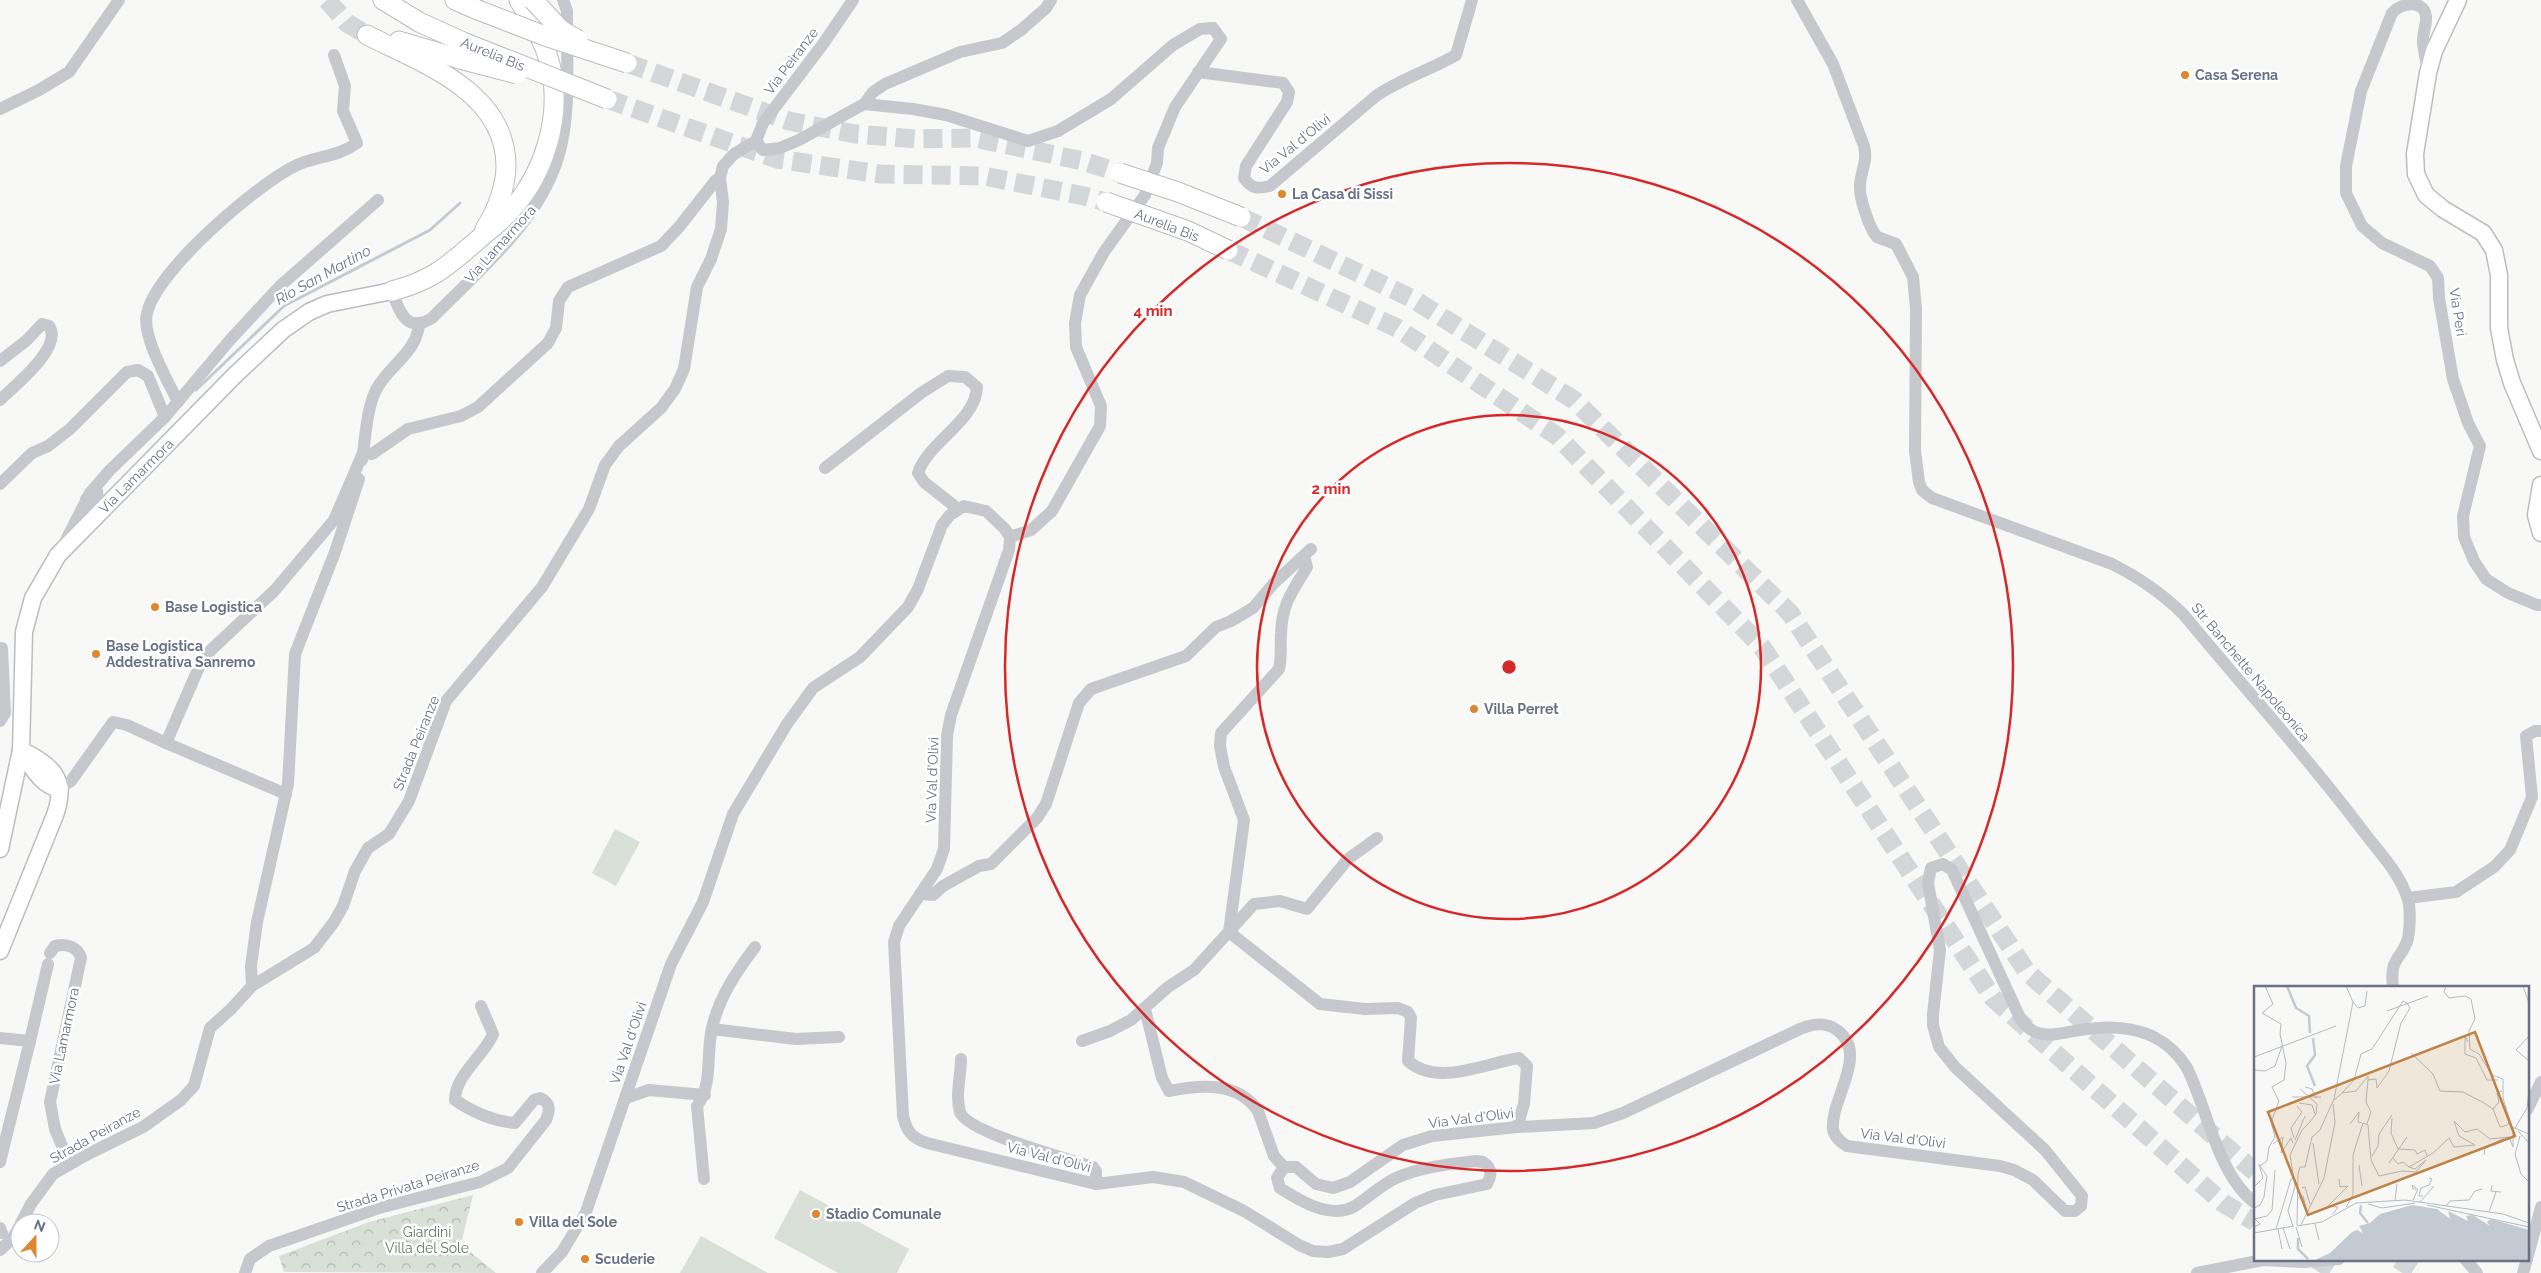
<svg xmlns="http://www.w3.org/2000/svg" width="2541" height="1273" font-family="Raleway,sans-serif">
<defs>
<pattern id="forest-crowns" width="20" height="18" patternUnits="userSpaceOnUse" patternTransform="scale(1.25)"><rect width="20" height="18" fill="#d8e0d7"/><path d="M2 6a3 3 0 1 1 6 0M12 15a3 3 0 1 1 6 0" fill="none" stroke="#b3bab4"/></pattern>
</defs>
<rect width="100%" height="100%" fill="#f8f9f6"/>
<g fill="#d8e0d7">
<path d="M615,829L640,842L616,886L592,873Z"/>
<path d="M800,1190L909,1249L897,1273H838L774,1238Z"/>
<path d="M701,1236L768,1273H680Z"/>
</g>
<path fill="url(#forest-crowns)" d="M473,1195L461,1244L496,1273L284,1272L279,1256L369,1222Z"/>
<g fill="none" stroke-linecap="round" stroke-linejoin="round">
<path stroke="#c4cad1" stroke-width="3" d="M196,390L284,306L430,230L460,203"/>
<g stroke="#d4d7da" stroke-width="19" stroke-dasharray="19 9" stroke-linecap="butt">
<path d="M327,0L347,23L367,35"/>
<path d="M627,63L789,121L855,134L916,139L975,138L1083,161L1120,173"/>
<path d="M607,99L777,159L880,174L984,176L1084,196L1106,202"/>
<path d="M1241,217L1413,299L1574,400L1790,613L2027,972L2255,1172"/>
<path d="M1228,250L1397,328L1557,436L1762,647L1993,998L2223,1203L2255,1222"/>
<path d="M2316,1259L2338,1273"/>
<path d="M2398,1259L2420,1273"/>
</g>
<g stroke="#bbbdc2" stroke-width="19">
<g id="major">
<path d="M2458,0L2434,51L2428,73L2415,154L2416,174L2426,195L2443,209L2483,233L2494,250L2499,275V328L2505,360L2512,383L2541,451"/>
<path d="M2541,485L2536,515L2541,533"/>
<path d="M23,754C31,766 44,789 60,788"/>
<path d="M0,849L21,750L24,632L33,598L58,555L235,375L283,330L309,312L327,304L392,291"/>
<path d="M0,951L55,815C68,779 52,765 21,750"/>
</g>
</g>
<g stroke="#bbbcc0" stroke-width="21">
<g id="highway">
<path d="M383,0L419,22L463,42"/>
<path d="M455,0L478,10"/>
<path d="M367,35C422,63 505,91 506,165C506,186 497,211 485,229"/>
<path d="M399,41L460,59"/>
<path d="M392,291C434,280 447,266 479,239C486,232 495,226 502,219C545,179 566,111 547,54C541,35 529,17 519,0"/>
</g>
</g>
<g stroke="#c6c8cd" stroke-width="12">
<path d="M1797,0L1833,64L1864,146C1868,161 1861,170 1860,185C1859,197 1869,228 1877,237L1896,244L1913,277L1916,308L1915,451L1919,482L1922,490L1932,498L2112,564C2140,578 2162,593 2184,615C2243,687 2307,756 2363,831C2378,851 2399,872 2407,897C2411,906 2410,928 2408,938C2403,959 2389,956 2393,987"/>
<path d="M2428,70C2426,61 2424,52 2423,43C2422,34 2427,25 2426,16C2424,0 2402,2 2392,13L2361,91L2346,166V193L2362,226L2382,243L2430,266L2438,278L2439,298L2453,379L2468,423L2480,446L2463,516L2464,537L2474,561L2486,579L2508,593L2537,605H2541"/>
<path d="M1198,72L1283,83L1289,92L1287,102L1246,166L1244,178C1252,189 1257,189 1270,186L1376,96C1401,79 1430,70 1456,55L1472,0"/>
<path d="M864,104L873,92L885,84L960,52L1002,43L1021,30L1046,8L1051,0"/>
<path d="M0,109L39,90L69,72L119,0"/>
<path d="M756,141L763,150L780,148L799,140L864,104L913,109L946,115L1028,141L1058,131L1111,99L1173,45L1200,29L1213,28L1221,39L1175,107L1158,148L1157,163L1145,195L1104,252L1080,295L1075,323L1076,347L1101,406L1100,426L1052,511L1031,530L1010,537"/>
<path d="M756,141L763,123L823,44L853,0"/>
<path d="M392,291C399,312 407,334 432,318C478,271 538,223 558,158C572,112 566,59 567,11L563,0"/>
<path d="M0,361L27,340L42,324L49,326C64,347 14,386 0,400"/>
<path d="M178,402C168,381 141,335 147,313C157,270 257,184 297,165C317,156 338,157 357,143L343,111L345,86L334,55"/>
<path d="M165,417L230,340L280,286L378,200"/>
<path d="M362,460C366,436 366,409 377,388C390,365 417,352 419,324"/>
<path d="M825,468L921,393L948,376L965,377L977,387C976,421 928,442 918,473L924,482L958,509"/>
<path d="M0,484L32,453L48,446L70,429L127,372L138,370L148,376L165,417L110,470L90,493L63,546"/>
<path d="M86,499L87,506L99,512L97,491"/>
<path d="M0,721L5,713L2,648"/>
<path d="M166,743L286,794"/>
<path d="M60,788L71,781L113,722L127,725L166,743L199,667L211,650L275,590L334,520L363,453L372,454L408,429L461,416L478,407L548,343L556,328L559,301L568,287L661,246L679,227L716,180L720,178"/>
<path d="M920,894L933,895L943,886L979,866L991,864L1037,818L1046,804L1079,703L1091,689L1186,656L1216,627L1231,621L1253,608L1274,583L1311,549"/>
<path d="M2408,898L2456,892L2494,867L2510,850L2532,797L2526,736L2535,731H2541"/>
<path d="M1229,932L1320,1004L1365,1009L1398,1008L1408,1012L1411,1018L1408,1061C1437,1087 1486,1063 1519,1058L1527,1066L1524,1104L1517,1127"/>
<path d="M1229,932L1244,820L1224,767L1220,746L1221,733L1279,669C1282,656 1280,645 1281,633C1282,603 1293,591 1307,567L1304,556"/>
<path d="M50,953L55,946C66,943 78,947 81,958L50,1102L55,1129L65,1153"/>
<path d="M252,986L251,966L257,922L288,784L295,654L335,552L359,479"/>
<path d="M1145,1009L1162,1078L1169,1091C1200,1085 1238,1081 1258,1111L1274,1156L1284,1167"/>
<path d="M712,1029L796,1039L839,1037"/>
<path d="M0,1038L30,1041L0,1162"/>
<path d="M30,1041L48,964"/>
<path d="M1082,1041L1110,1031L1131,1020L1168,987L1194,970L1254,904L1280,901L1307,909L1348,859L1377,838"/>
<path d="M961,1059C961,1076 955,1095 960,1112C966,1132 1071,1160 1093,1167L1096,1171V1184"/>
<path d="M626,1095L629,1097L649,1090L705,1095"/>
<path d="M2527,1110L2541,1082"/>
<path d="M704,1179L697,1106C713,1085 706,1053 712,1028C719,997 737,971 755,947"/>
<path d="M21,1223L31,1204L53,1174L88,1154L143,1127L181,1100L194,1086L210,1028L231,1009L252,986L314,948L334,922L343,906L355,871L368,848L389,834L409,801L446,701L542,587L589,509L605,465L619,446L661,408L675,389L684,369L697,287L711,259L721,229L723,202L720,178L723,166L734,154L756,141"/>
<path d="M0,1228L2,1233"/>
<path d="M0,1250L12,1239L20,1226"/>
<path d="M2465,1259L2477,1273"/>
<path d="M2527,1259L2541,1207"/>
<path d="M245,1273L250,1259L269,1246L379,1208L480,1182L508,1168L546,1120C550,1110 551,1103 540,1098L534,1100L515,1123C492,1121 474,1113 455,1100C455,1075 484,1056 493,1034L481,1006"/>
<path d="M542,1273L562,1252L586,1212L671,964L703,902L733,814L787,724L813,688L860,657L908,607L918,589L942,525L950,515L964,506L986,511L1005,529L1010,537L1009,550L951,715L947,736L944,849L937,869L899,926L894,942L903,1116C907,1132 912,1138 927,1143L1096,1184L1153,1177L1184,1182L1244,1211L1299,1245L1313,1251L1328,1252L1343,1249L1415,1203L1435,1195L1487,1184C1492,1175 1492,1168 1483,1162L1475,1161C1449,1164 1420,1167 1396,1178C1381,1185 1369,1197 1355,1206C1331,1220 1300,1201 1280,1188L1277,1178L1284,1167H1296L1316,1184L1333,1188L1350,1182L1403,1145L1432,1136L1517,1127L1594,1123L1623,1113L1800,1029C1812,1024 1825,1021 1837,1030C1870,1054 1830,1099 1833,1129C1834,1137 1841,1142 1847,1146L2000,1166L2014,1170L2033,1180L2065,1211H2075L2081,1206L2082,1196L2045,1150L1955,1067L1939,1047L1933,1025V1014L1940,950L1928,883L1931,868L1943,864L1952,870L2021,1020C2025,1025 2031,1031 2038,1033C2051,1037 2067,1032 2080,1030C2123,1023 2163,1029 2187,1068C2208,1110 2217,1174 2255,1203"/>
<path d="M2197,1273L2263,1260L2304,1262L2339,1259"/>
<path d="M2523,1273L2527,1259"/>
</g>
<use href="#major" stroke="#fff" stroke-width="16"/>
<use href="#highway" stroke="#fff" stroke-width="19"/>
<g stroke="#bbbcc0" stroke-width="21" stroke-linecap="butt">
<g id="highway-bridge">
<path d="M533,0L561,30L578,40"/>
<path d="M478,10L545,36L627,63"/>
<path d="M463,42L607,99"/>
<path d="M460,59L517,74"/>
<path d="M1120,173L1178,192L1241,217"/>
<path d="M1106,202L1188,231L1228,250"/>
</g>
</g>
<use href="#highway-bridge" stroke="#fff" stroke-width="19"/>
</g>
<g fill="none" stroke="#d62828" stroke-width="2.5">
<circle cx="1509" cy="667" r="252"/>
<circle cx="1509" cy="667" r="504"/>
</g>
<g fill="#df872f" stroke="#fff" stroke-width="2">
<circle cx="2185" cy="75" r="5"/>
<circle cx="1282" cy="194" r="5"/>
<circle cx="155" cy="607" r="5"/>
<circle cx="96" cy="654" r="5"/>
<circle cx="1474" cy="709" r="5"/>
<circle cx="816" cy="1214" r="5"/>
<circle cx="519" cy="1222" r="5"/>
<circle cx="585" cy="1259" r="5"/>
</g>
<g text-anchor="middle" stroke-width="5" stroke-linejoin="round" paint-order="stroke">
<g font-size="14" fill="#687186" stroke="#fff">
<text transform="translate(493 54) rotate(22)" y="5">Aurelia Bis</text>
<text transform="translate(791 61) rotate(-53)" y="5">Via Peiranze</text>
<text transform="translate(1295 144) rotate(-39)" y="5">Via Val d'Olivi</text>
<text transform="translate(1167 225) rotate(21)" y="5">Aurelia Bis</text>
<text transform="translate(500 244) rotate(-48)" y="5">Via Lamarmora</text>
<text transform="translate(2458 312) rotate(81)" y="5">Via Peri</text>
<text transform="translate(136 476) rotate(-45)" y="5">Via Lamarmora</text>
<text transform="translate(2251 672) rotate(50)" y="5">Str. Banchette Napoleonica</text>
<text transform="translate(416 743) rotate(-68)" y="5">Strada Peiranze</text>
<text transform="translate(932 780) rotate(-88)" y="5">Via Val d'Olivi</text>
<text transform="translate(64 1036) rotate(-78)" y="5">Via Lamarmora</text>
<text transform="translate(628 1043) rotate(-71)" y="5">Via Val d'Olivi</text>
<text transform="translate(1471 1118) rotate(-7)" y="5">Via Val d'Olivi</text>
<text transform="translate(95 1135) rotate(-29)" y="5">Strada Peiranze</text>
<text transform="translate(1903 1138) rotate(7)" y="5">Via Val d'Olivi</text>
<text transform="translate(1049 1157) rotate(14)" y="5">Via Val d'Olivi</text>
<text transform="translate(408 1186) rotate(-17)" y="5">Strada Privata Peiranze</text>
</g>
<g font-size="14" font-weight="bold" fill="#687186" stroke="#fff" text-anchor="start">
<text x="2195" y="80">Casa Serena</text>
<text x="1292" y="199">La Casa di Sissi</text>
<text x="165" y="612">Base Logistica</text>
<text x="106" y="651">Base Logistica<tspan x="106" dy="16">Addestrativa Sanremo</tspan></text>
<text x="1484" y="714">Villa Perret</text>
<text x="826" y="1219">Stadio Comunale</text>
<text x="529" y="1227">Villa del Sole</text>
<text x="595" y="1264">Scuderie</text>
</g>
<g font-size="14" fill="#637964" stroke="#fff">
<text x="427" y="1237">Giardini<tspan x="427" dy="16">Villa del Sole</tspan></text>
</g>
<g font-size="15" font-style="italic" fill="#697889" stroke="#fff">
<text transform="translate(323 275) rotate(-29)" y="5">Rio San Martino</text>
</g>
</g>
<g transform="translate(2254 986)">
<rect width="275" height="275" fill="#f8f9f6"/>
<path d="M158,219L183,223L196,233L194,225L214,235L212,230L219,229L236,240L233,236L237,233L275,244V275H59L76,267L98,246L103,244L109,247L105,240L116,237L126,228Z" fill="#c4cad1"/>
<path fill="none" stroke="#c4cad1" stroke-width="2.5" d="M33,0L42,22L55,30L56,47M59,52L61,69L53,80L61,100M107,219L106,227L114,237M44,252V263L54,273"/>
<path fill="none" stroke="#b5bbc2" stroke-width="1" d="M192,0L190,6L195,12L211,10L217,13L221,33L215,45L216,63L225,68L238,89L249,93V112L258,141L275,148M269,0L275,17M99,16L104,22L111,20L113,5M133,25L174,10M275,50L262,64L275,75M214,56L211,50V68L222,72L233,94H244M157,67L179,88L186,105L209,106L230,117L239,123L246,141L254,139L255,134M0,71L82,40M0,84L11,85L21,80L28,60M51,101L58,103L62,112M46,103L63,118L62,128L55,137M88,107L100,94L107,68L118,63L149,15L153,17L156,22L147,37L135,85L123,102L122,93L114,94M38,111H67M80,114L88,107L102,105L114,90V94M45,117L58,119L61,128M239,123L245,116L243,107L248,105M138,132L137,147L144,163M96,138L105,126L104,136L108,137M113,138L117,126L112,116L114,94M261,142L273,122L275,105M264,145L275,157M266,150L261,168L267,188L274,195M40,152L37,142L48,126L43,120M41,154L51,130M59,157L65,198M19,158L29,151L27,167L37,152L39,157M144,163L161,164L163,168L171,164L173,170M230,169L231,162L250,152M118,170L124,160L125,148L138,129M139,172L144,178L149,176L155,181M135,177L153,151M105,179L108,200M44,188L46,181H51L58,151L66,144L80,113L99,16L92,0M238,199L237,205L247,206M0,201L9,192L5,178M48,202L51,201L56,218M169,210H165L167,202L175,199L178,193L175,192M44,212L49,210L53,226M141,214L143,198M159,214L164,203H159L158,199L162,202M166,216L180,200M114,218L128,222L161,217M173,219L275,241M192,220L196,215L215,214L221,205L228,203M92,221L99,209V169L109,137L114,139L117,174L125,190L148,185L162,186L172,174L161,183L155,181L179,167L195,152L200,161L221,159L205,150L200,135L211,146L223,143L236,153L255,151L259,161V142M0,222L6,219L10,211L13,190L6,180L13,175L15,161L21,151L17,136L25,115L18,101L30,94L32,77L26,48L27,38L8,27L19,18L11,0M235,226L242,206M79,228L84,221L74,220L94,200L86,201L85,193M61,238L65,254M43,239L44,188M47,239L70,192L81,136L79,118M39,240L34,225L41,200L36,169L48,144L55,137M43,240L68,236L102,217L151,214L249,228L275,237M0,241L6,238L1,233L13,230L18,224L21,184M42,241L48,261M29,242L36,263M22,243L37,193L40,192M24,243L28,263M0,247L40,240"/>
<path fill="#c18245" fill-opacity="0.15" stroke="#c18245" stroke-width="2.5" d="M221,46L261,150L54,229L14,126Z"/>
<rect width="275" height="275" fill="none" stroke="#687186" stroke-width="2.5"/>
</g>
<circle cx="1509" cy="667" r="8" fill="#d62828" stroke="#fff" stroke-width="2.5"/>
<g font-size="15" text-anchor="middle" font-weight="bold" fill="#d62828" stroke="#fff" stroke-width="5" stroke-linejoin="round" paint-order="stroke">
<text x="1153" y="316">4 min</text>
<text x="1331" y="494">2 min</text>
</g>
<g transform="translate(35 1238) rotate(21)"><circle r="24" fill="#ffffff" stroke="#c3c6cf"/>
<path d="M0-4L9 19L0 12L-9 19Z" fill="#df872f"/>
<text y="-8" font-size="14" font-weight="bold" text-anchor="middle" fill="#687186">N</text>
</g>
</svg>
